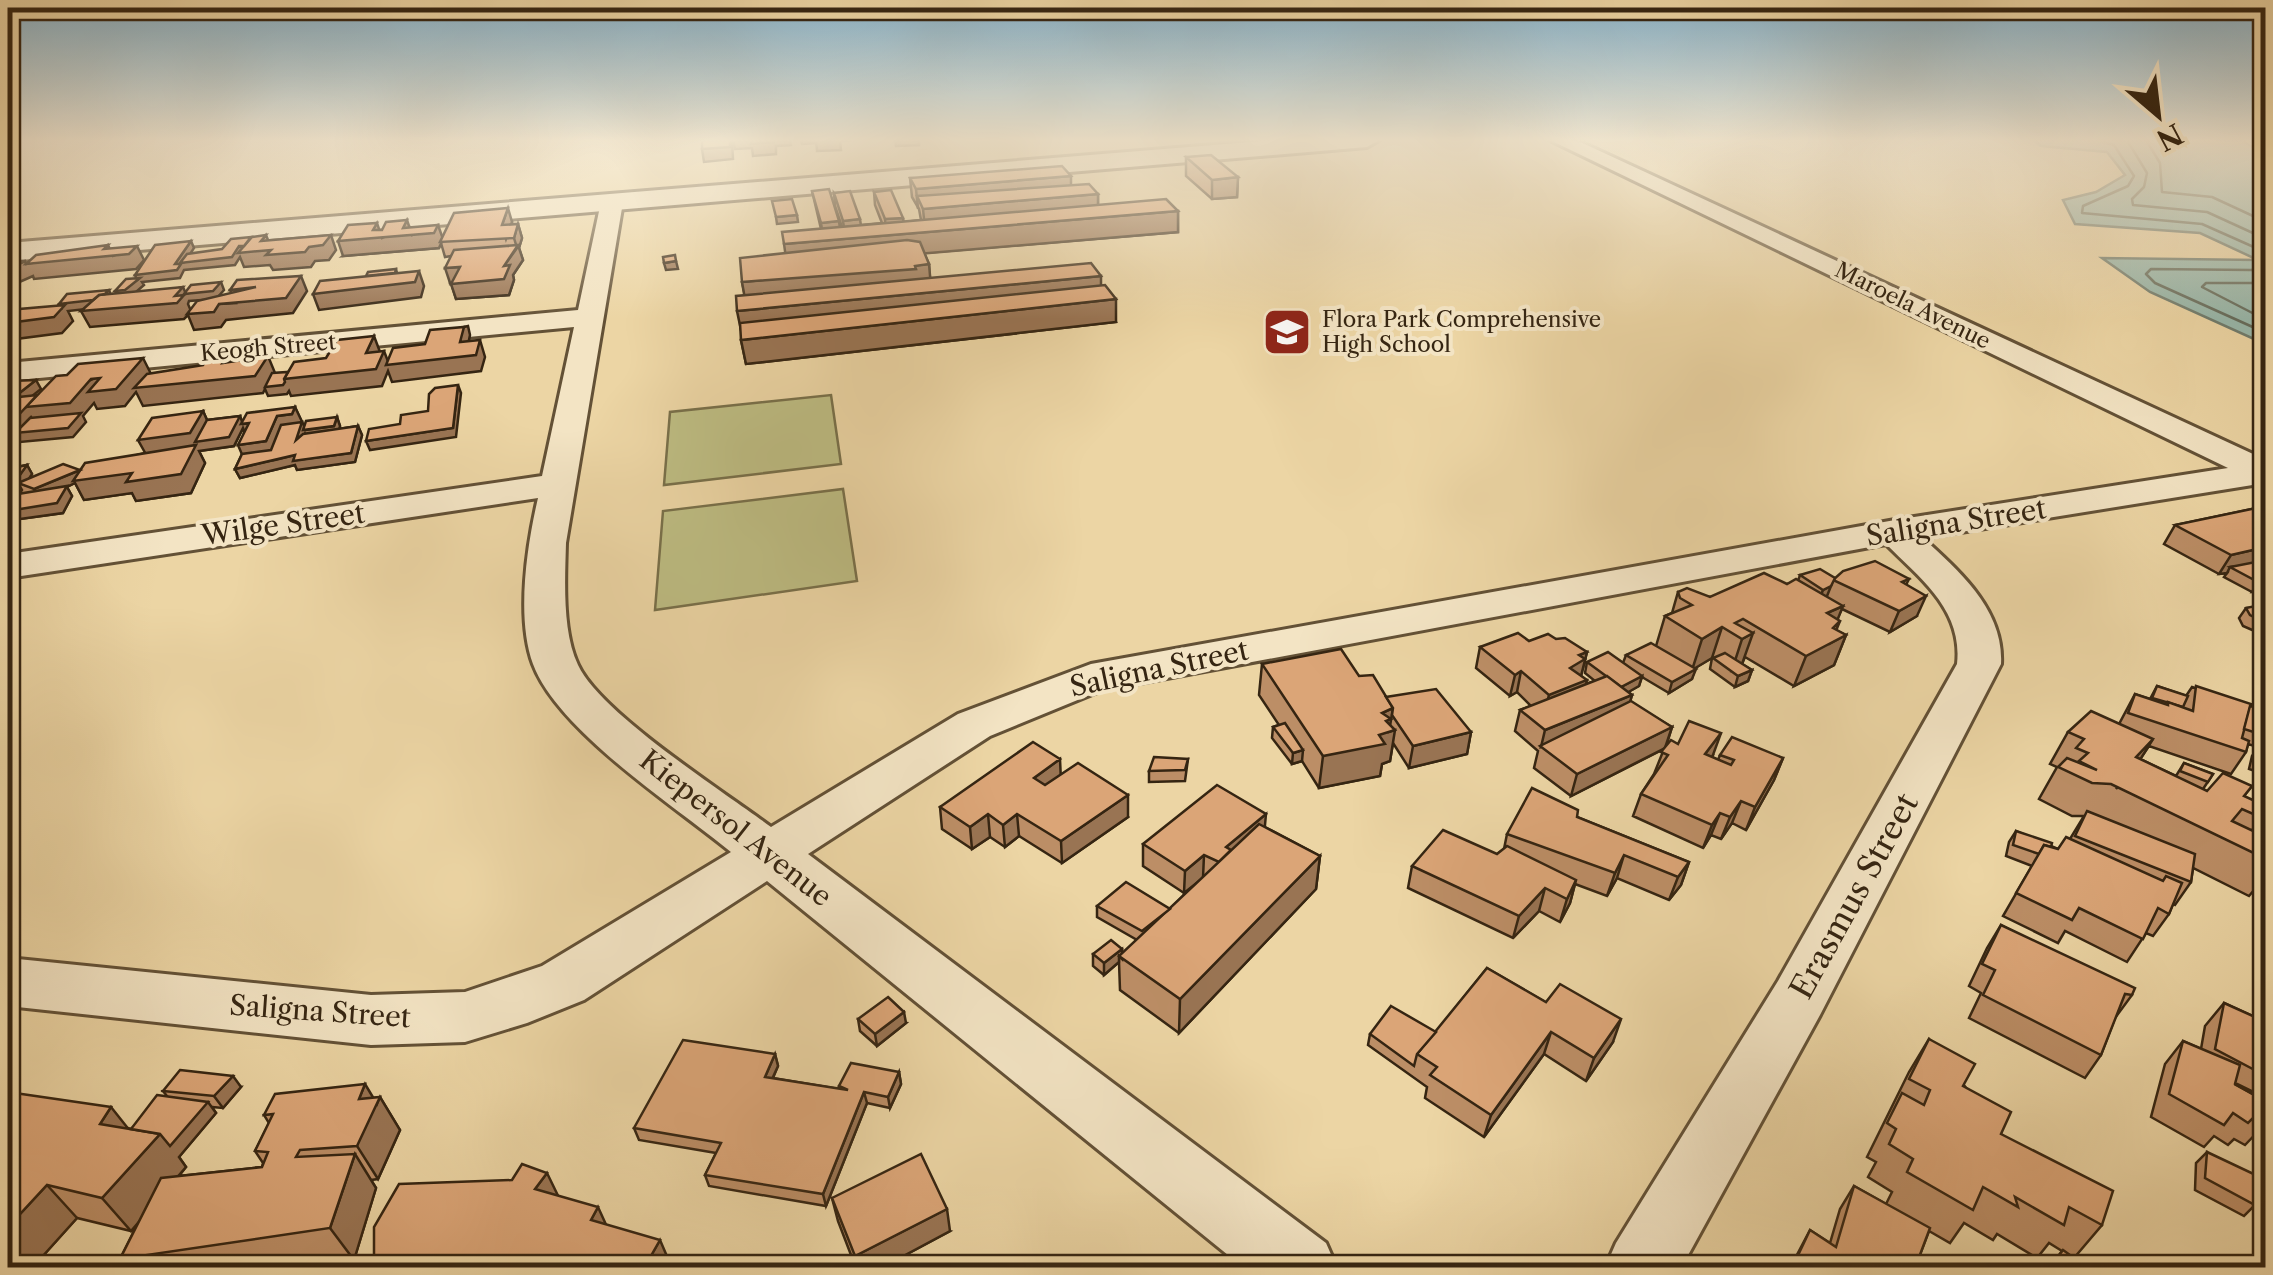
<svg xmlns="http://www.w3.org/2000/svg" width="2273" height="1275" font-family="'Libre Caslon Text',serif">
<rect width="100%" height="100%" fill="#ecd5a4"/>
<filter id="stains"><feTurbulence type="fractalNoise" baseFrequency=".002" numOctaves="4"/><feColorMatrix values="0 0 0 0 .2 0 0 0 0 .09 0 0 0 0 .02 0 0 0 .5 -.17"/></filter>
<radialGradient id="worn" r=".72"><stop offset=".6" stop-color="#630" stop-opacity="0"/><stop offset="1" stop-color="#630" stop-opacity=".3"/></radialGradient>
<g fill="#bdbc82" stroke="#79704a" stroke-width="2.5">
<path d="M831,395L841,464L664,485L670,412Z"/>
<path d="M843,489L857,581L655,610L663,511Z"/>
</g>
<path fill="#99b8ab" stroke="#717d6e" stroke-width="2.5" d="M2034,140H2240L2265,154V344L2150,292L2102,258L2258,260L2200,233L2075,224L2063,200L2096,192L2125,175L2107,152L2041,146Z"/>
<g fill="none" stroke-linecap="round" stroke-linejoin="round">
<g stroke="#676e5e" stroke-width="2.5">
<path d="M2093,140L2114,145L2134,176L2128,186L2083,206L2082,213L2202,224L2256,248L2261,260L2252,270L2151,269L2146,274L2155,283L2266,333"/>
<path d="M2127,140L2147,173L2144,187L2132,199L2133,205L2207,212L2266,239"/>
<path d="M2146,140L2160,163L2162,192L2212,197L2266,222"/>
<path d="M2266,277L2252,283H2206L2202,287L2266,320"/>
</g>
<g stroke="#635136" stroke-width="6">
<path id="minor" d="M1550,140H1576L2266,460L2265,483L1923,538C1960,572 2004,610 2001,664L1820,1015L1681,1268H1605L1616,1243L1778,981L1957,664C1963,610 1921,579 1886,544L1102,690L990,736L808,854L1326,1243L1337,1268H1244L767,881L584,1000L527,1023L465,1042L371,1045L8,1006V958L371,995L465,992L542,966L731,852C675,806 558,731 533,664C516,618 527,545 538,498L8,578V554L542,476L574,327L8,381V363L578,310L601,202L612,195L623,202L566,543C565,579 562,632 578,665C600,713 724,792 771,827L958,714L1091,664L1895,520L2228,468Z"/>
</g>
<g stroke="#635136" stroke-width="6">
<path id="tertiary" d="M1275,140H1379L1367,147L8,261V243Z"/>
</g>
<use href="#minor" fill="#f3e4c4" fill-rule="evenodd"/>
<use href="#tertiary" fill="#f3e4c4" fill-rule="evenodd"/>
</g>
<g fill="#bc8e66" stroke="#352512" stroke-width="2.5">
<path d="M1186,157L1238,177L1237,197L1212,199L1186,176Z"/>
<path d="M910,178L1071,185L1098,194V205L1178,211V232L924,253L929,264L930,278L1101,285L1116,322L746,364L741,340L745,296L742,282L821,229L812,191L840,227H842L835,206L834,193L861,225L882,223L875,205L874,192L904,222L921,220L919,209L912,197Z"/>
<path d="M512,222V224H518L522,238L519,248L523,260L513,275L514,280L509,295L456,299L451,283H450L451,256L445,257L441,243L439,248L343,256L380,230L410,227L442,238Z"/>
<path d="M295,407L304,427L337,417L340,426L339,429L358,426L362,435L355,462L297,470L295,465L240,478L235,469L242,454L244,432L243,428L234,446L199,451L205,463L191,493L136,501L132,493L84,500L75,483L67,487L72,496L63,513L13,520L8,511L15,499L8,500V451L18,459L12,468L27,465L32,474L30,478L80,470L145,453L203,411L207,420L240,416L242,422Z"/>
<path d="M2266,506V590L2252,592L2224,577L2227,573L2219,574L2164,544L2175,525Z"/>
<path d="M1800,575L1835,578L1909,579L1906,585L1917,616L1890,632L1842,609L1837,619L1836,630L1846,635L1834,665L1794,686L1745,657L1742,664L1752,670L1748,681L1735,687L1710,669L1712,658L1695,668L1692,679L1669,693L1642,677L1639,686L1628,692L1632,695L1630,702L1672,727L1666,747L1678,744L1713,755L1712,757L1718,760L1720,755L1783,758L1774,780L1746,830L1732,823L1721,839L1711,835L1703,848L1633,816L1641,794L1654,774L1664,749L1571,796L1534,768L1538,751L1515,731L1520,710L1531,706L1517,692L1510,696L1476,668L1480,647L1556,639L1587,652L1581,676L1586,684L1595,681L1585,673L1587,662L1623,663L1626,655L1656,646L1665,616L1672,613L1678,592L1710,597L1787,584L1798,581Z"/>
<path d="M2266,607V636L2243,626L2239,618L2246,608Z"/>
<path d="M1262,664L1359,676L1386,697L1471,732L1467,754L1409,768L1393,743L1390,761L1382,764L1380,776L1319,788L1302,761L1292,764L1272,738L1273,727L1279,725L1259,695Z"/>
<path d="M2157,686L2186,696L2192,687L2266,710V775L2249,769L2252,756L2258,747L2248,744L2246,752L2231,774L2149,746L2140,759L2176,776L2184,763L2213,774L2203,789L2207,791L2252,786L2244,796L2266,812L2252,830L2266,837V876L2249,896L2193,868L2191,882L2175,905L2173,904L2169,914L2153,936L2146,933L2127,962L2065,931L2058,943L2003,916L2032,866L2006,856L2009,842L2016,831L2058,849L2070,839L2084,816H2072L2039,799L2057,767L2050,764L2068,732L2119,724L2135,694L2150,699Z"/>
<path d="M1188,759L1185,781L1149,782V771Z"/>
<path d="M1060,775L1128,817L1062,863L1019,836L1005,847L990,837L972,849L942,829L940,807Z"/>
<path d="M1577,817L1689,862L1681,885L1669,900L1617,878L1607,896L1575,884L1570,903L1560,922L1539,911L1513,938L1408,888L1412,866L1497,854L1504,849L1507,834Z"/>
<path d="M1265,827L1320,856L1316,889L1179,1033L1120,990L1119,962L1104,975L1093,966V954H1122L1137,940L1097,917V906L1170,909L1198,881L1184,893L1143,866V844Z"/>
<path d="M2001,925L2132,995L2115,1018L2101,1055L2085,1078L1969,1018L1981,993L1969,986L1987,948Z"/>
<path d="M1487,968L1613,1042L1586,1081L1544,1054L1484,1137L1425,1098L1427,1087L1368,1045L1370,1034L1436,1032Z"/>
<path d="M2224,1003L2266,1022V1123L2245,1145L2234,1139L2228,1145L2214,1136L2204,1147L2151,1117L2165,1064L2183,1041L2201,1049L2205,1026Z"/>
<path d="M858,1019L906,1023L877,1046L860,1031Z"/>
<path d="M1929,1039L2001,1134L2102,1225L2074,1258L2088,1268H2049L2062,1251L2049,1243L2037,1258L1997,1234L1993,1240L1964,1223L1950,1243L1929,1231L1915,1268H1790L1810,1230L1830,1243L1840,1209L1854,1186L1886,1204L1892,1192L1868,1177L1876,1162L1867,1157L1909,1072Z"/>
<path d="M775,1054L778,1066L773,1078L839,1089V1086L899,1072L901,1084L890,1108L867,1103L826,1206L709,1186L705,1175L716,1153L639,1140L634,1128Z"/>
<path d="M241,1087L223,1108L212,1107L216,1113L179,1157L186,1167L179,1176L262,1167L263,1163L255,1151L269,1123L264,1115L380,1097L400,1130L378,1179L371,1180L376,1188L354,1260L306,1268H128L120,1259L138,1223L131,1231L77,1218L32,1268H8V1092L131,1129L167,1096L163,1091Z"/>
<path d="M2207,1152L2255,1205L2244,1216L2195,1190L2196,1163Z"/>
<path d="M832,1198L950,1231L881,1268H856L838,1221Z"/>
</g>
<g fill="#997453" stroke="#352512" stroke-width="2.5">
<path d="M732,140L733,159L704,162L702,149Z"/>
<path d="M733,140H790L791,145L776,146V154L753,156L752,148L735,149Z"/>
<path d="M801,140H815V143L802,144Z"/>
<path d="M816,140H855L840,141L841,150L817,151Z"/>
<path d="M895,140H919V145L896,146Z"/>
<path d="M1071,176V196H917L918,209L916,189Z"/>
<path d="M1238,177L1237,197L1212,199V180Z"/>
<path d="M1098,194V214L925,229L923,209Z"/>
<path d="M508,208L512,222L506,239L502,225Z"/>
<path d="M1178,211V232L787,265L784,244Z"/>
<path d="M797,215L798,222L777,224L776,217Z"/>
<path d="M903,218L905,232L886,233L885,219Z"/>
<path d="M860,219L862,233L845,235L843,221Z"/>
<path d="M407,220L412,235L438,225L443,239L439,248L343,256L338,241L373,230L377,223L382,238L403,228Z"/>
<path d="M839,221L841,236L823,237L821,223Z"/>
<path d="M518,224L522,238L519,248L523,260L513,275L514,280L509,295L456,299L451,284L504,266L517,248L514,238Z"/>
<path d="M266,235L272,250L309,247L331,235L336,250L329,260L315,261L311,267L273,270L270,265L244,267L240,257L235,265L184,270L180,278L142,282L144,285L129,298L119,299L115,291L137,280L135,275L175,264L191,241L194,248L185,262L261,241Z"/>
<path d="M108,245L113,256L137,246L144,260L136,269L34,279L33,276L8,287V269L25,261L26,264L104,249Z"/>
<path d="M676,261L678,269L666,270L664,263Z"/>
<path d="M929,264L931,287L746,305L742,282Z"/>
<path d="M460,267L465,282L450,283L445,268Z"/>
<path d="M396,269L398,277L419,271L424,286L421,297L319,310L313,294Z"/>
<path d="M301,276L307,291L293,313L226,320L221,327L194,330L188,315L184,319L90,327L81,311L183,287L186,294L221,282L224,290L216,299L189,301L188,304L191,311L219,304L236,303L230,290Z"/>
<path d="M1101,276V298L742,335L737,311Z"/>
<path d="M109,290L112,298L104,307L68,311L73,321L62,333L8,340V323L61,309L59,304Z"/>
<path d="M1116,299V322L746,364L741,340Z"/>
<path d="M468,326L470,335L469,340L470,343L480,340L485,357L481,371L392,382L388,371L382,386L291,396L289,391L287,394L268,396L265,389L263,393L143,406L136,392L125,406L97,409L94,403L83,416L86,422L73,437L20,442L15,433L36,425L31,417L19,430L8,432V422L26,407L143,358L151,374L223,363L229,356L236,373L268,356L275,373L284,379L366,353L374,336L380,352L384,351L389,364L441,346L464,327Z"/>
<path d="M36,380L41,389L8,415V402Z"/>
<path d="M458,385L461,393L456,437L370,450L366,441L453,428Z"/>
<path d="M295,407L306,430L334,426L337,417L340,426L338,435L307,439L305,434L300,449L296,440L298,432L285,434L275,460L295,455L297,460L351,453L358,426L362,435L355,462L297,470L295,465L240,478L235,469L274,460L246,464L238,445L266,441L277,416L292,414Z"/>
<path d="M203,411L211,429L240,416L243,424L249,423V442L243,428L234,446L199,451L205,463L191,493L136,501L132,493L84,500L75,483L67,487L72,496L63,513L13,520L8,511L40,498L34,489L80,470L148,458L138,440Z"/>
<path d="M12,450L18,459L8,472V457Z"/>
<path d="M27,465L32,474L25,485L18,483L22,490L16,499L8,500V490Z"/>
<path d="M2266,547V564L2230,567L2227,573L2219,574L2231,555Z"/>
<path d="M2266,581V590L2252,592L2258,582Z"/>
<path d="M1831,586L1827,596L1819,600L1823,590Z"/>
<path d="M1926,596L1917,616L1890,632L1899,611Z"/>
<path d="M1843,606L1835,626L1840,621L1831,643L1846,635L1834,665L1794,686L1806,656L1827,613Z"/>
<path d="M1722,627L1712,658L1692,670L1702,639Z"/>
<path d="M1753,633L1742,664L1732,670L1742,639Z"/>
<path d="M1587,652L1580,680H1587L1582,701L1543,717L1549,695L1579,655Z"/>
<path d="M1696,669L1692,679L1669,693L1672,682Z"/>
<path d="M1752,670L1748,681L1735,687L1738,676Z"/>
<path d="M1521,671L1517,692L1510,696L1515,675Z"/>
<path d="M1642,676L1639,686L1618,698L1621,687Z"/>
<path d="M1632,695L1626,716L1541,747L1545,730Z"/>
<path d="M1393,708L1389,732L1395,730L1390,761L1382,764L1380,776L1319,788L1323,756L1382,713Z"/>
<path d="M1672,727L1665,748L1571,796L1577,774Z"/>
<path d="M1471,732L1467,754L1409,768L1413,746Z"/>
<path d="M1721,733L1713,755L1697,776L1705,754Z"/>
<path d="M2153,739L2133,771L2116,789L2136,757Z"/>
<path d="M1303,750L1302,761L1292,764L1293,753Z"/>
<path d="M1783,758L1774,780L1746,830L1755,807Z"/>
<path d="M1060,759L1061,781L1035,800L1034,778Z"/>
<path d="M1128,795V817L1062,863L1061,841Z"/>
<path d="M1741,801L1732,823L1721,839L1730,817Z"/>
<path d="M1720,813L1711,835L1703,848L1712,825Z"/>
<path d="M988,814L990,837L972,849L970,827Z"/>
<path d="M1017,814L1019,836L1005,847L1003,825Z"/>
<path d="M1266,814L1264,836L1237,859L1226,847Z"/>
<path d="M1204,855L1203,878L1184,893L1185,871Z"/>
<path d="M1624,855L1617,878L1607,896L1615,873Z"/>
<path d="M1320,856L1316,889L1179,1033L1180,999Z"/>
<path d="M1689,862L1681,885L1669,900L1678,877Z"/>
<path d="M1576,880L1570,903L1560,922L1567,899Z"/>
<path d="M1545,888L1539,911L1513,938L1519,916Z"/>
<path d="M1122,949V959L1119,956V962L1104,975V963Z"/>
<path d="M904,1012L906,1023L877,1046L875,1034Z"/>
<path d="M1621,1019L1613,1042L1586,1081L1594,1058Z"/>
<path d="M1551,1032L1544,1054L1484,1137L1491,1115Z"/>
<path d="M775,1054L778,1066L768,1088L765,1077Z"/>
<path d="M899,1072L901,1084L890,1108L888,1097Z"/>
<path d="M233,1076L241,1087L223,1108L214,1096Z"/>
<path d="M365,1084L377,1104L380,1097L400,1130L378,1179L357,1146L359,1099Z"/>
<path d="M864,1092L867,1103L826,1206L823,1194Z"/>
<path d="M208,1102L216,1113L179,1157L186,1167L131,1231L102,1198L160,1134Z"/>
<path d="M111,1107L138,1141L100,1124Z"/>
<path d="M355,1154L376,1188L354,1260L330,1228Z"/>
<path d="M547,1173L563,1206L535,1189Z"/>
<path d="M47,1185L77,1218L32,1268H8V1227Z"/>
<path d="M598,1207L613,1240L591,1220Z"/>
<path d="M947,1209L950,1231L881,1268H858L855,1256Z"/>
<path d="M660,1240L672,1268H644Z"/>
</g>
<g fill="#dba577" stroke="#352512" stroke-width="2.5">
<path d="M702,140H730V147L702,149Z"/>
<path d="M751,140H774V142L751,144Z"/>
<path d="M1211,155L1238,177L1212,180L1186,157Z"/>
<path d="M1062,166L1071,176L916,189L910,178Z"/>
<path d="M1089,184L1098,194L923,209L917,196Z"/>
<path d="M829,189L839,221L821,223L812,191Z"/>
<path d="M891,190L903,218L885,219L874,192Z"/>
<path d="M850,191L860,219L843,221L834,193Z"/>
<path d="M792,199L797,215L776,217L772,201Z"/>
<path d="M1166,199L1178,211L784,244L782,232Z"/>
<path d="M508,208L502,225L518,224L514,238L440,242L454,213Z"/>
<path d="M407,220L403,228L438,225L434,233L338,241L348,225L377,223L373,230H382L386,222Z"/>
<path d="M266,235L261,241L331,235L323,245L309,247L305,252L266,255L271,250L238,253L252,237Z"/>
<path d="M251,237L244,246H239L232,257L180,263L187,254L222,249L231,239Z"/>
<path d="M907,240L920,242L929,264L915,266L916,269L742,282L740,258Z"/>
<path d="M191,241L175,264H181L177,270L135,275L155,245Z"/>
<path d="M108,245L104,249L137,246L129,254L26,264L36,255Z"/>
<path d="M518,245L504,266L510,265L504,279L451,284L460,267L445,268L454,250Z"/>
<path d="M675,255L676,261L664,263L663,257Z"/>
<path d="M8,261H25L8,269Z"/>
<path d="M1091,263L1101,276L737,311L736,296Z"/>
<path d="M396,269L395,273L366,276L368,272Z"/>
<path d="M419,271L415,282L313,294L320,281Z"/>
<path d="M301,276L286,298L219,304L214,312L187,314L197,301L256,287L230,290L237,280Z"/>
<path d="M140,278L125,290L115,291L126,279Z"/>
<path d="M221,282L213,291L184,294L191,285Z"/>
<path d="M1105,285L1116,299L741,340L740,323Z"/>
<path d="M183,287L175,296L184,295L177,303L81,311L99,295Z"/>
<path d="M109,290L105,294L99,295L93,300L59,304L67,294Z"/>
<path d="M65,305L54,317L8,323V310Z"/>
<path d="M464,327L460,342L480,340L476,355L386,365L393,348L425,344L430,330Z"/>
<path d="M374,336L366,353L384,351L376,369L284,379L294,362L326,358L337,340Z"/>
<path d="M229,356L223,363L268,356L255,376L134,388L147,374L203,365L208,358Z"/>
<path d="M143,358L116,389L88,392L100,378L91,379L70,403L26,407L56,376L67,375L78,364Z"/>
<path d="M288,372L284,379L285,382L283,385L265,387L272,373Z"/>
<path d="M36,380L8,402V383L11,381Z"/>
<path d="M458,385L453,428L366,441L369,429L400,424L401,415L428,411L429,394L435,388Z"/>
<path d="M37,395L13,421L8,422V409L19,397Z"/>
<path d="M295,407L292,414L277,416L266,441L238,445L249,423L241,424L247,413Z"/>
<path d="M203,411L190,433L138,440L152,418Z"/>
<path d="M81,413L68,428L15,433L30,418Z"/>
<path d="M240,416L229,437L195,442L207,420Z"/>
<path d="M337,417L334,426L303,430L306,421Z"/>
<path d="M302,422L296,440L303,434L358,426L351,453L293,461L295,455L235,469L242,454L271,450L281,425Z"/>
<path d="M196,445L181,474L126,482L132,473L73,481L85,463Z"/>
<path d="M63,464L80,470L34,489L18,483Z"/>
<path d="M27,465L10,489L8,490V469Z"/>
<path d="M67,486L57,503L8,511L18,494Z"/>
<path d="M2266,506V547L2231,555L2175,525Z"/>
<path d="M2266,560V581L2258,582L2230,567Z"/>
<path d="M1875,561L1909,579L1902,582L1926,596L1899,611L1833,580L1843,571Z"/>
<path d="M1820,569L1835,578L1831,586L1823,590L1800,575Z"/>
<path d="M1764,573L1787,584L1796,579L1843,606L1827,613L1840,621L1833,628L1846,635L1806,656L1743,619L1735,623L1753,633L1742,639L1722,627L1702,639L1665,616L1692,605L1680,598L1678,592L1687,588L1710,597Z"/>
<path d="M2260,605L2266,607V623L2250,615L2246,608Z"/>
<path d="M1518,633L1529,641L1548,634L1556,639L1565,638L1587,652L1579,655L1585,659L1570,668L1587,680L1549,695L1521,671L1515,675L1480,647Z"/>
<path d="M1651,643L1696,669L1672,682L1626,655Z"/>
<path d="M1341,649L1359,676L1373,675L1393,708L1382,713L1391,719L1386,721L1395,730L1379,735L1385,744L1323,756L1262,664Z"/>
<path d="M1608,652L1642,676L1621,687L1587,662Z"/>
<path d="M1725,653L1752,670L1738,676L1713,658Z"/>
<path d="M1607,676L1632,695L1545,730L1520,710Z"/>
<path d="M2157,686L2188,696L2183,707L2152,698Z"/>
<path d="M2196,686L2251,704L2242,738L2249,741L2246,752L2128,713L2135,694L2168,705V702L2193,711Z"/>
<path d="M1436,689L1471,732L1413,746L1392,715L1393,708L1386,697Z"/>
<path d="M1631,701L1672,727L1577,774L1540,746Z"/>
<path d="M2250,706L2266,710V736L2244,729Z"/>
<path d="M2091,711L2153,739L2136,757L2207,791L2223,773L2252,786L2244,796L2266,806V811L2260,817L2242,809L2232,821L2266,837V859L2111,784L2092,783L2058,767L2067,758L2097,770L2079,761L2088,753L2076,748L2084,739L2068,732Z"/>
<path d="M1689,721L1721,733L1705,754L1731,765L1734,760L1720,755L1732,737L1783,758L1755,807L1741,801L1730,817L1720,813L1712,825L1641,794L1668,755L1661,752L1671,740L1678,744Z"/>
<path d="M1285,723L1303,750L1293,753L1273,727Z"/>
<path d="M1033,742L1060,759L1034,778L1045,785L1078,763L1128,795L1061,841L1017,814L1003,825L988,814L970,827L940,807Z"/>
<path d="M2259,745L2266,747V761L2257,758Z"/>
<path d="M1154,757L1188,759L1185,770L1149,771Z"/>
<path d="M2184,763L2213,774L2208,782L2180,771Z"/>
<path d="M1217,785L1266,814L1226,847L1231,850L1219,862L1204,855L1185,871L1143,844Z"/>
<path d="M1532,788L1578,810L1577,817L1689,862L1678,877L1624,855L1615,873L1507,834Z"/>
<path d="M2087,811L2195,854L2191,882L2075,836Z"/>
<path d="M1259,824L1320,856L1180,999L1119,956Z"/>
<path d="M1443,830L1497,854L1507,846L1576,880L1567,899L1545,888L1519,916L1412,866Z"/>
<path d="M2016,831L2052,843L2051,847L2044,845L2039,854L2013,845Z"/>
<path d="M2066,837L2163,881L2166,876L2182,883L2169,914L2158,908L2143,939L2079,908L2072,920L2016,893L2044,845L2058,849Z"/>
<path d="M1126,882L1170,909L1142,931L1097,906Z"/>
<path d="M2001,925L2135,988L2132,995L2125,994L2101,1055L1983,995L1995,970L1982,964Z"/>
<path d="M1111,940L1122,949L1104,963L1093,954Z"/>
<path d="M1487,968L1546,1002L1560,984L1621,1019L1594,1058L1551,1032L1491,1115L1430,1075L1437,1067L1417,1054Z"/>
<path d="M888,997L904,1012L875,1034L858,1019Z"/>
<path d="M2224,1003L2266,1022V1076L2215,1049Z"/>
<path d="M1391,1006L1436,1032L1417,1054L1414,1066L1370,1034Z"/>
<path d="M1929,1039L1975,1064L1963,1086L2011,1112L2001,1134L2113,1191L2102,1225L2069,1207L2064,1225L2015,1197L2018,1207L1983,1187L1973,1210L1907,1172L1913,1159L1889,1144L1896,1129L1887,1123L1902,1093L1924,1105L1930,1090L1909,1079Z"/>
<path d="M683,1040L775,1054L765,1077L848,1090L839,1086L851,1063L899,1072L888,1097L864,1092L823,1194L705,1175L721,1143L634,1128Z"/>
<path d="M2183,1041L2240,1065L2235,1084L2256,1096L2254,1104L2266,1111V1123L2254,1117L2248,1123L2233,1113L2224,1125L2169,1094Z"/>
<path d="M180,1070L233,1076L214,1096L163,1091Z"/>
<path d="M365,1084L359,1099L380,1097L357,1146L300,1150L296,1157L355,1154L330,1228L120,1259L161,1178L262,1167L268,1152L255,1151L273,1114L264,1115L275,1094Z"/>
<path d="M2237,1084L2266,1098V1111L2254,1104L2256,1096L2236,1085Z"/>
<path d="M8,1092L111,1107L100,1124L160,1134L102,1198L47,1185L8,1227Z"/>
<path d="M157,1095L208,1102L170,1146L160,1134L131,1129Z"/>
<path d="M2207,1152L2260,1177L2255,1205L2205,1178Z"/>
<path d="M921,1154L947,1209L855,1256L832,1198Z"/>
<path d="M522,1164L547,1173L535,1189L598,1207L591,1220L660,1240L644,1268H475L477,1265L451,1268H374V1227L399,1184L512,1180Z"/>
<path d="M1854,1186L1930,1228L1915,1268H1792L1810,1230L1836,1247Z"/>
<path d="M2063,1250L2088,1268H2053L2051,1266Z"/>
<path d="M1112,1258L1122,1268H1105Z"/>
</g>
<linearGradient id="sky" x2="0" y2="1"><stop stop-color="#88b6d0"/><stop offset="0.44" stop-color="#f6ecd6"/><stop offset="1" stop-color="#f6ecd6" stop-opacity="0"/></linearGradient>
<rect width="2273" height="319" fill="url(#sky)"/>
<defs>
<g id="school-square" transform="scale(2.5)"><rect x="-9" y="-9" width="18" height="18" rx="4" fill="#8f2418" stroke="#f3e4c4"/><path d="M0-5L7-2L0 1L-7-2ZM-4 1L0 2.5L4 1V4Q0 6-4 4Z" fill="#fff"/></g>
</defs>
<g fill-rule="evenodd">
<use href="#school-square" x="1287" y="332"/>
</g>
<g text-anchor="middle" stroke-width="8" stroke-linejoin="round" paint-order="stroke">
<g font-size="22" fill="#352512" stroke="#f3e4c4">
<text transform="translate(1913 305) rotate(26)" y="8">Maroela Avenue</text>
<text transform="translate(268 347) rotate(-5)" y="8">Keogh Street</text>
</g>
<g font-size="22" fill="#352512" stroke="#f3e4c4" text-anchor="start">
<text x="1322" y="327">Flora Park Comprehensive<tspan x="1322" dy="25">High School</tspan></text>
</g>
<g font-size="28" fill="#352512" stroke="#f3e4c4">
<text transform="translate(1956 522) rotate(-9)" y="10">Saligna Street</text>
<text transform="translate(283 524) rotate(-8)" y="10">Wilge Street</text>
<text transform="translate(1159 668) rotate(-12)" y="10">Saligna Street</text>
<text transform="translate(736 828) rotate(38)" y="10">Kiepersol Avenue</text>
<text transform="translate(320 1011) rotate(4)" y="10">Saligna Street</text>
</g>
<g font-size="32" fill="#352512" stroke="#f3e4c4">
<text transform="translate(1854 896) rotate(-61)" y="11">Erasmus Street</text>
</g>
</g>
<rect width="2273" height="1275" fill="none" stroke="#ecd5a4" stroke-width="40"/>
<rect x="10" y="10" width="2253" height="1255" fill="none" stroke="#352512" stroke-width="5"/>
<rect x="20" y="20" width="2233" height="1235" fill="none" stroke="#352512" stroke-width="2.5"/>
<g transform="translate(2158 115) rotate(152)" stroke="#f3e4c4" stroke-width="8" paint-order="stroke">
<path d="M0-8L18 38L0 25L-18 38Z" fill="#352512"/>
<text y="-15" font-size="28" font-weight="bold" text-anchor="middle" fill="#352512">N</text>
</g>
<rect width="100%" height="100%" filter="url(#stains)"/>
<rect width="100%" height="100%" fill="url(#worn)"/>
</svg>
